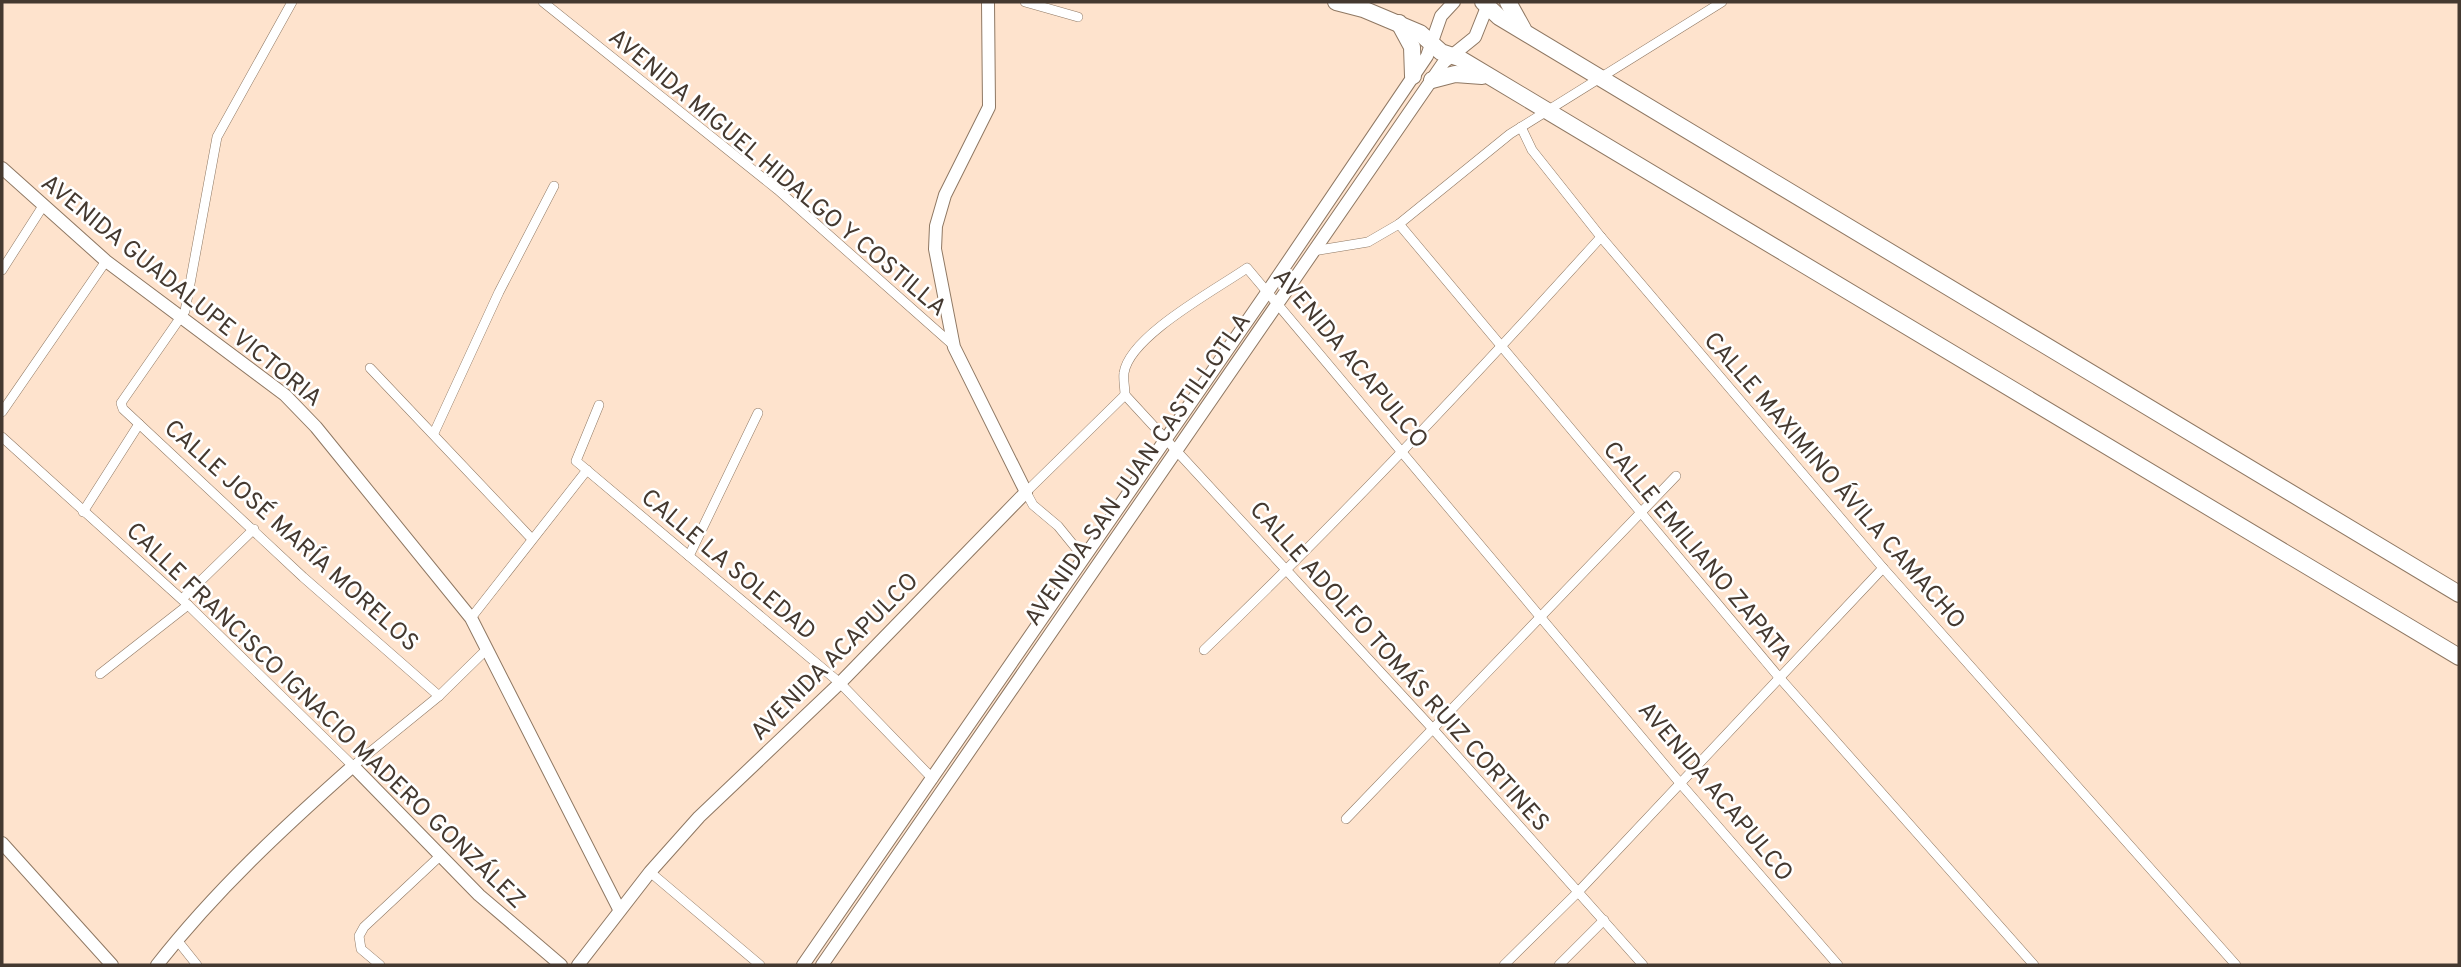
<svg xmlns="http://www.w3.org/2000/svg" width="2461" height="967" font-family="Overpass,sans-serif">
<rect width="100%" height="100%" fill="#fee3cd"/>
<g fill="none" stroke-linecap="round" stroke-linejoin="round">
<g stroke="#8f7863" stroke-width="10">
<g id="street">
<path d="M292,2L217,137L185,311L121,403L123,409L303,577L439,696"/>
<path d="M543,2L778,190L953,345"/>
<path d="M1025,2L1078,17"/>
<path d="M1521,127L1532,150L1601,237L1883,568L2236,965"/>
<path d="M1399,224L1778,676L2034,965"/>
<path d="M1313,251L1368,242L1399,224L1510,134L1722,2"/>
<path d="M2,270L43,206"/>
<path d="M370,368L531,538"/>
<path d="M1125,395C1125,388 1123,379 1124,373C1129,336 1217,289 1247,268L1680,783L1838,965"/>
<path d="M1125,395L1432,728L1643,965"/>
<path d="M599,405L576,461L840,683L933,779"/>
<path d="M2,412L106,261"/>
<path d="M434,433L499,292L554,186"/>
<path d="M2,437L188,605L353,766L439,696L487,649"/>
<path d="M83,512L139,424"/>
<path d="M689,556L758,413"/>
<path d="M1084,558L1058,526L1033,505L1026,492L1125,395"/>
<path d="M182,599L254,529"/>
<path d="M471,618L587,470"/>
<path d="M1204,650C1342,518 1473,379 1601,237"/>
<path d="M100,674L188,605"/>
<path d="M1346,819L1676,476"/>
<path d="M650,872L760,965"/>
<path d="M177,940L197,965"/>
<path d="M380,965L361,949L359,936L364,927L440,856"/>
<path d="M1504,965L1578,892L1883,568"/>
<path d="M1559,965L1604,920"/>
</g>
</g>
<g stroke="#8f7863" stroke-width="14">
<g id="secondary">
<path d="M2,168L106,261L285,395L316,427L471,618L619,909"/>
<path d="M2,843L112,965"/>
<path d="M157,965C215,891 283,828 353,766L479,895L561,965"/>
<path d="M578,965L650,872L699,817L840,683L1026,492L954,347L935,249L936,226L945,195L989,107L988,2"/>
<path d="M803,965L1268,291L1427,56L1441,16L1454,2"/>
<path d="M822,965L1444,62L1475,37L1489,2"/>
</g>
</g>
<g stroke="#8f7863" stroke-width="18">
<g id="highway">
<path d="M1336,2L1363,9L1420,33L1441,52L1459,58L2459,657"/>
<path d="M1483,2L1499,17L2459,594"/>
<path d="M1508,2L1523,29"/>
<path d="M1399,23L1412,47L1413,76"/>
<path d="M1432,80L1455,74L1482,76"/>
</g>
</g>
<use href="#street" stroke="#fff" stroke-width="9"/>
<use href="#secondary" stroke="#fff" stroke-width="12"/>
<use href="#highway" stroke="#fff" stroke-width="16"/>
</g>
<g text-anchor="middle" stroke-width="5" stroke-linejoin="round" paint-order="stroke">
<g font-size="24" fill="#443930" stroke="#fff">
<text transform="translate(778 172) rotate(40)" y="8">AVENIDA MIGUEL HIDALGO Y COSTILLA</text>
<text transform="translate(182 290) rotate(39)" y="8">AVENIDA GUADALUPE VICTORIA</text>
<text transform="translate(1351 358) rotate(50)" y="8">AVENIDA ACAPULCO</text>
<text transform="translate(1137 469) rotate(-55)" y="8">AVENIDA SAN JUAN CASTILLOTLA</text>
<text transform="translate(1835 480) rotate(49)" y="8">CALLE MAXIMINO ÁVILA CAMACHO</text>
<text transform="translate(292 535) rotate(42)" y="8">CALLE JOSÉ MARÍA MORELOS</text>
<text transform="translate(1698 551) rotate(50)" y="8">CALLE EMILIANO ZAPATA</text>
<text transform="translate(729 564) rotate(40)" y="8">CALLE LA SOLEDAD</text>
<text transform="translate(834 656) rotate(-45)" y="8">AVENIDA ACAPULCO</text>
<text transform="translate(1400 666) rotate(48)" y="8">CALLE ADOLFO TOMÁS RUIZ CORTINES</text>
<text transform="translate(326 715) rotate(44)" y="8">CALLE FRANCISCO IGNACIO MADERO GONZÁLEZ</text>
<text transform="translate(1716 791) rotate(50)" y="8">AVENIDA ACAPULCO</text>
</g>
</g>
<rect width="2461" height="967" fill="none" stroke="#443930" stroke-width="7"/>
</svg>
